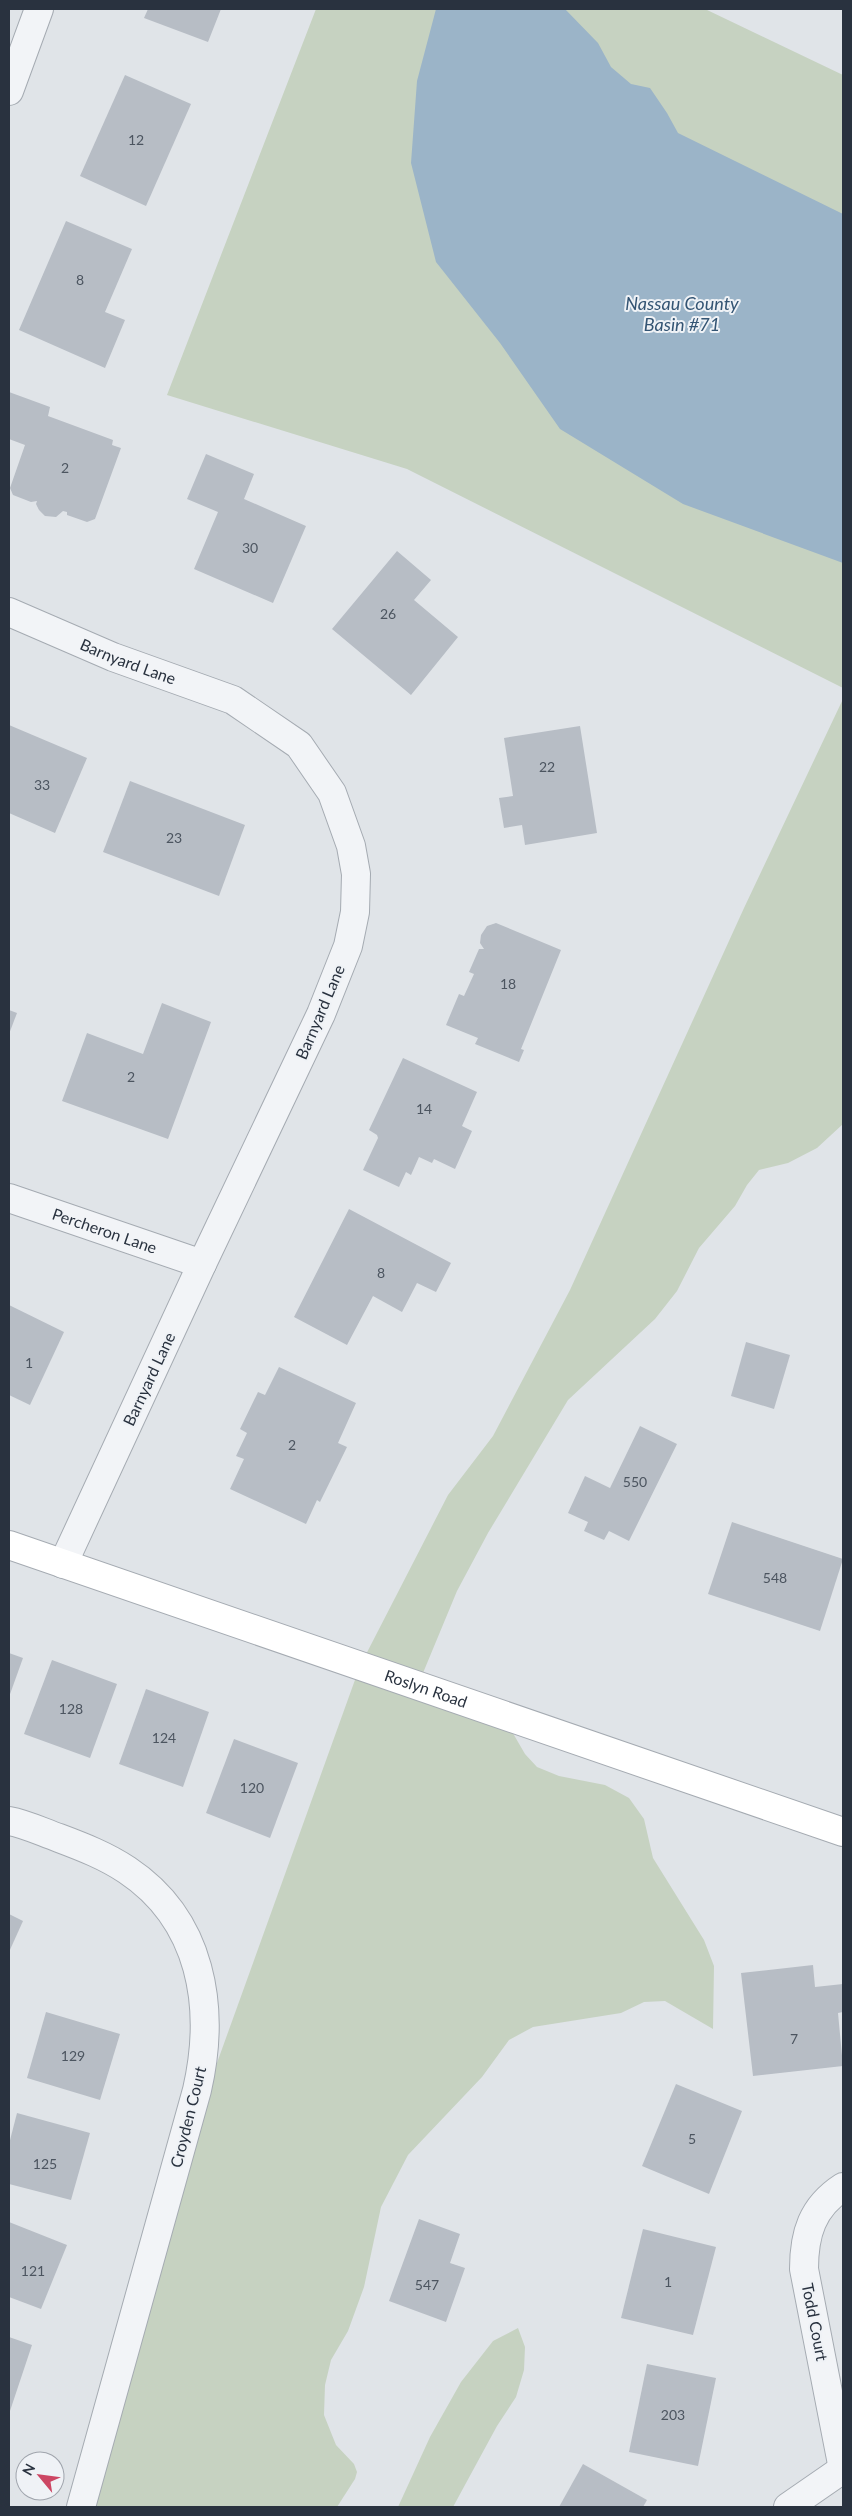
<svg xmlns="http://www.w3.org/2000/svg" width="852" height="2516" font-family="Lato,sans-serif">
<rect width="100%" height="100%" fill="#e0e4e8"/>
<g fill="#c6d2c1">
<path d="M316,9H705L843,75V688L407,469L167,395Z"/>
<path d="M843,699V1124L817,1148L788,1163L759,1170L747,1185L735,1206L699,1248L677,1291L655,1319L568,1400L488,1533L457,1591L418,1685L504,1718L525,1754L537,1767L559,1776L605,1785L629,1798L644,1819L653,1858L704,1940L714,1966L713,2029L665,2001L644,2002L621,2013L533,2027L509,2040L482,2077L408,2155L381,2207L364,2287L348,2331L331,2360L325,2385L324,2415L336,2445L354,2464L357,2472L355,2479L337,2507H91L213,2074L360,1666L448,1495L493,1436L570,1290L744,908Z"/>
<path d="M518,2328L525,2347L524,2370L516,2397L497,2426L453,2507H398L430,2437L461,2382L493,2341Z"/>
</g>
<path fill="#9bb4c8" d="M436,9H565L598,43L611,67L631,84L650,88L667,113L678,133L843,214V563L683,504L560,429L500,343L436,262L411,163L417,81Z"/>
<g fill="#b7bdc5">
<path d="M148,9H221L208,42L144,18Z"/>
<path d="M125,75L191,104L146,206L80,176Z"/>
<path d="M66,221L132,249L105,312L125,320L105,368L19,330Z"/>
<path d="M9,392L50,407L48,416L113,440L112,445L121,448L95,519L87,522L67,515V512L63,511L56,517L45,516L39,510L36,504L37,501L31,502L13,495L10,488L25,445L9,439Z"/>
<path d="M206,454L254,474L244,499L306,526L273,603L194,569L218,512L187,499Z"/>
<path d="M397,551L431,580L414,600L458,637L411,695L332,629Z"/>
<path d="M9,725L87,758L55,833L9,813Z"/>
<path d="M580,726L597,833L525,845L522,825L504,828L499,798L513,796L504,738Z"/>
<path d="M130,781L245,825L219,896L103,852Z"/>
<path d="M496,923L561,950L521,1049L524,1050L519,1062L475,1044L478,1038L446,1025L459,994L464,996L474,974L469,972L479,949H484L480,943L481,935L487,926Z"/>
<path d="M162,1003L211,1022L168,1139L62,1101L87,1033L143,1054Z"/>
<path d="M9,1010L17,1013L9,1034Z"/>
<path d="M403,1058L477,1092L462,1126L472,1131L455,1169L434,1159L432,1163L419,1157L411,1175L406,1172L399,1187L363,1170L378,1138L377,1135L369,1130Z"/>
<path d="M349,1209L451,1263L436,1292L417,1283L402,1312L373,1296L347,1345L294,1317Z"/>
<path d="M9,1305L64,1332L30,1405L9,1395Z"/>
<path d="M746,1342L790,1355L774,1409L731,1396Z"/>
<path d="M279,1367L356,1403L338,1443L347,1447L320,1502L317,1500L306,1524L230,1489L244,1459L236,1456L247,1433L240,1429L258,1392L265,1395Z"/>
<path d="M640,1426L677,1444L629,1541L609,1531L604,1540L584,1531L588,1522L568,1513L585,1476L610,1488Z"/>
<path d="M732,1522L843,1559L820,1631L708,1594Z"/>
<path d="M9,1653L23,1658L9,1697Z"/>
<path d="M52,1660L117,1684L90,1758L24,1734Z"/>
<path d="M146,1689L209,1712L183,1787L119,1764Z"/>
<path d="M234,1739L298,1763L270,1838L206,1813Z"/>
<path d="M9,1914L23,1921L9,1952Z"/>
<path d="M813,1965L815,1987L843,1984V2012L838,2013L843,2066L753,2076L741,1973Z"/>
<path d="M46,2012L120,2034L100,2100L27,2078Z"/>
<path d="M676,2084L742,2111L709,2194L642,2166Z"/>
<path d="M17,2113L90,2133L71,2200L9,2184V2144Z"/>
<path d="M419,2219L460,2234L450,2263L465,2268L446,2322L389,2301Z"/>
<path d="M9,2222L67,2245L41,2309L9,2297Z"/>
<path d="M643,2229L716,2247L693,2335L621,2318Z"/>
<path d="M9,2337L32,2345L9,2414Z"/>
<path d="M647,2364L716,2378L698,2466L629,2452Z"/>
<path d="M583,2464L647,2500L643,2507H559Z"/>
</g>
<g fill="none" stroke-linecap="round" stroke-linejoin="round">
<g stroke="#a5abb2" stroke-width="30">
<g id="minor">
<path d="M9,91L39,9"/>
<path id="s1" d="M9,612L113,657L233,700L299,745L332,793L351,846L356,874L355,912L348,946L321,1014L202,1264L63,1564"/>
<path id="s2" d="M9,1198L202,1264"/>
<path d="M9,1821C26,1824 42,1832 59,1838C83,1847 106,1856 127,1870C202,1920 216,2007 197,2090L81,2507"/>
<path d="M843,2469L804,2269C804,2234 812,2207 843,2187"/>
<path d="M788,2507L843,2469"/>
</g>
</g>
<g stroke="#a5abb2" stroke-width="30">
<g id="secondary">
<path id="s3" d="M9,1545L843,1832"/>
</g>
</g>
<use href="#minor" stroke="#f2f4f7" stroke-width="28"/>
<use href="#secondary" stroke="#fff" stroke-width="28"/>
</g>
<g text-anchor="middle" stroke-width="4" stroke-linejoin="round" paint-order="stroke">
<g font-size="14" fill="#4c5560">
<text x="136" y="145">12</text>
<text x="80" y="285">8</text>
<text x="65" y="473">2</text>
<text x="250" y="553">30</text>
<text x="388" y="619">26</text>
<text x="547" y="772">22</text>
<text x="42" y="790">33</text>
<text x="174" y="843">23</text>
<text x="508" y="989">18</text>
<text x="131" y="1082">2</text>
<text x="424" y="1114">14</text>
<text x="381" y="1278">8</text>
<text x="29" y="1368">1</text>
<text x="292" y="1450">2</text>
<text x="635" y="1487">550</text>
<text x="775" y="1583">548</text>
<text x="71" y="1714">128</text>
<text x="164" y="1743">124</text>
<text x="252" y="1793">120</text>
<text x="794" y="2044">7</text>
<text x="73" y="2061">129</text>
<text x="692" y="2144">5</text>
<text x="45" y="2169">125</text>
<text x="33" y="2276">121</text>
<text x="668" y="2287">1</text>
<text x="427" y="2290">547</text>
<text x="673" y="2420">203</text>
</g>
<g font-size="16" fill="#29323f" stroke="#eff2f6">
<text dy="6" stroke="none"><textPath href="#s1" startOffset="129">Barnyard Lane</textPath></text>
<text transform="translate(320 1012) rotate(-67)" y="6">Barnyard Lane</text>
<text dy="6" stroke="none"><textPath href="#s2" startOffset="101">Percheron Lane</textPath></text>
<text transform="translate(149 1379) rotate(-65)" y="6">Barnyard Lane</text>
<text dy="6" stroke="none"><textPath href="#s3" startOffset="441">Roslyn Road</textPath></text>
<text transform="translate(188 2117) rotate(-76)" y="6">Croyden Court</text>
<text transform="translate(815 2322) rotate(79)" y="6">Todd Court</text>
</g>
<g font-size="18" font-style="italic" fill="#335473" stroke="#eff2f6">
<text x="682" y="310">Nassau County<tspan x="682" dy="21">Basin #71</tspan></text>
</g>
</g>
<rect width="852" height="2516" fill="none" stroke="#29323f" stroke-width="20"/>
<g transform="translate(40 2476) rotate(299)"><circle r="24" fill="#eff2f6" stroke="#a0a5ad"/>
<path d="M0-4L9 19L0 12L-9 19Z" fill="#cc4663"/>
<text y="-8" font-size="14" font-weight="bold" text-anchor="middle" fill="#29323f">N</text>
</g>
</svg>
